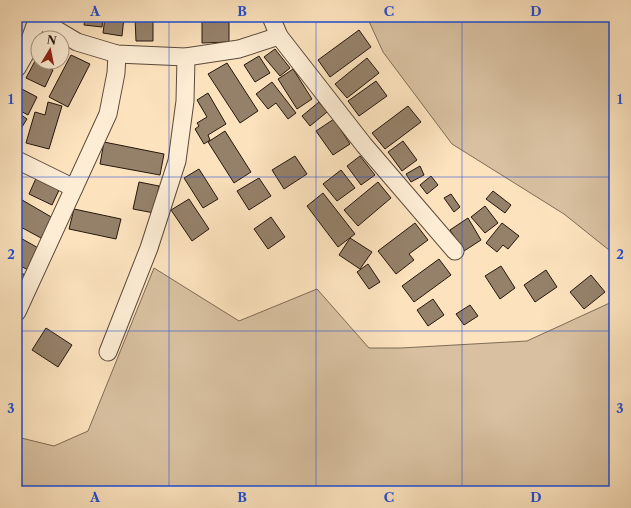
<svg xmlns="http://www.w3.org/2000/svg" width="631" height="508" font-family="'Libre Caslon Text',serif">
<rect width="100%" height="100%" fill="#fce3be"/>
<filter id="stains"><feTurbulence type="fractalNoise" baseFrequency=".005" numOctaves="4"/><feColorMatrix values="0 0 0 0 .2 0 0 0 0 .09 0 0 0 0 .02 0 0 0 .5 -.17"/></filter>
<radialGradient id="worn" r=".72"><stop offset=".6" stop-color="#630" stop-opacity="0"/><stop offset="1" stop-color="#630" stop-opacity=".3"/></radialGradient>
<g fill="#d8c0a0" stroke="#7f6c57">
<path d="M367,17H614V254L564,214L452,144L383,52Z"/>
<path d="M154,268L239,321L317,289L369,348H401L527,341L614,301V491H17V437L54,446L88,431Z"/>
</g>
<g fill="#95816a" stroke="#26170e">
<path d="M85,17H103L102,27L84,25Z"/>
<path d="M105,17H124L122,36L103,33Z"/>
<path d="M135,17H153V41H136Z"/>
<path d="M202,22H229V42L202,43Z"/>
<path d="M359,30L371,47L330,77L318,60Z"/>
<path d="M275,49L290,68L280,76L264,57Z"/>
<path d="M71,55L90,64L68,107L49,97Z"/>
<path d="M259,56L270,73L255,82L244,65Z"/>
<path d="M367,58L379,73L347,98L335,84Z"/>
<path d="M35,61L53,70L45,87L26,78Z"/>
<path d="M227,63L258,111L240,123L208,74Z"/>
<path d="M293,69L312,99L297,109L278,79Z"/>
<path d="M376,81L387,96L359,116L348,101Z"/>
<path d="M272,82L296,113L288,119L276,103L268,109L256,94Z"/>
<path d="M18,87L37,97L28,115L17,109Z"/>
<path d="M208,93L226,124L208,135L210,140L204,144L195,129L199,126L197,123L207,117L197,100Z"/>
<path d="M48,102L62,106L49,149L26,143L35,112L45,115Z"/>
<path d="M319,102L327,112L310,126L302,116Z"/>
<path d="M408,106L421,122L385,149L372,133Z"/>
<path d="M17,112L27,119L17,135Z"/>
<path d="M334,119L350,144L333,155L316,131Z"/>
<path d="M225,131L251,172L234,183L208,142Z"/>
<path d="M403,141L417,160L402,171L388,152Z"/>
<path d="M104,142L164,154L160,175L100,164Z"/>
<path d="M295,156L307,174L284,189L272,170Z"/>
<path d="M360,156L375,175L361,185L347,166Z"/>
<path d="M420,166L424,175L411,182L406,174Z"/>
<path d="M199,169L218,199L203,208L184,178Z"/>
<path d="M341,170L355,188L337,201L323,184Z"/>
<path d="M37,176L61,186L52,205L29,194Z"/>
<path d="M431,176L438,185L427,194L420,185Z"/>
<path d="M259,178L271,196L249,210L237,191Z"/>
<path d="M139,182L159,186L154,213L133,209Z"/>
<path d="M378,182L391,198L358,226L344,210Z"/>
<path d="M493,191L511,205L505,213L486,199Z"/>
<path d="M323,193L355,234L338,247L307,206Z"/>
<path d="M451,194L460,207L454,212L444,198Z"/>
<path d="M17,197L53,218L41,238L17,225Z"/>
<path d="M189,199L209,229L192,241L171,210Z"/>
<path d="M485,206L498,223L485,233L471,217Z"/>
<path d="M74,209L121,219L116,239L69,229Z"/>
<path d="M271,217L285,237L268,249L254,229Z"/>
<path d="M468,218L481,240L464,251L450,230Z"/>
<path d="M415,223L428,240L409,254L414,260L396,274L378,251Z"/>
<path d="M502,223L519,236L508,249L503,245L497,252L486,243Z"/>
<path d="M17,236L40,249L28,270L17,264Z"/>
<path d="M350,238L372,252L360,269L339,255Z"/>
<path d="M439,259L451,275L414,302L402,286Z"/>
<path d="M368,264L380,282L369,289L357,272Z"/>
<path d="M501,266L515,288L500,299L485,276Z"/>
<path d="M546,270L557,287L535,302L524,285Z"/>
<path d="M17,272L29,276L24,292L17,290Z"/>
<path d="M591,275L605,292L584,309L570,292Z"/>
<path d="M433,299L444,315L428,326L417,310Z"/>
<path d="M470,305L478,316L464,325L456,314Z"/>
<path d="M46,328L72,345L58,367L32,350Z"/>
</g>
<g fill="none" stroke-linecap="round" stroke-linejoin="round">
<g stroke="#5c4a3a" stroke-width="19">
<g id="minor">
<path d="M35,17L77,42L117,54L186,57L239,49L279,36"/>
<path d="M271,17L279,36L364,145L455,251"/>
<path d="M17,68L25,54L38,17"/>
<path d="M17,160L74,188"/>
<path d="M17,312L108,114L116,73L117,54"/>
<path d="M108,352L149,248L177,161L185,101L186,57"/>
</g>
</g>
<use href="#minor" stroke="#fdedd5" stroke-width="17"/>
</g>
<path fill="none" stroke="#1d4ed8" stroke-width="1" stroke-opacity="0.55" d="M169,17V491M316,17V491M462,17V491M17,177H614M17,331H614"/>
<rect width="631" height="508" fill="none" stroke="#fce3be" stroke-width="44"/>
<g transform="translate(50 50) rotate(10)"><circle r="19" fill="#fdedd5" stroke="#a79785"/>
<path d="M0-3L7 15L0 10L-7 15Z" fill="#8f2418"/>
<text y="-6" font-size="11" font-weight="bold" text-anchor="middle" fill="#26170e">N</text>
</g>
<rect x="22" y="22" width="587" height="464" fill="none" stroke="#1d4ed8" stroke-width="1.5"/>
<g font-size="13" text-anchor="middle" font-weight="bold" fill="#1d4ed8">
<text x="95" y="16">A</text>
<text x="242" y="16">B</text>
<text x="389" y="16">C</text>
<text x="536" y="16">D</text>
<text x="11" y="104">1</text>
<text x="620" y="104">1</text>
<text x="11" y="259">2</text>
<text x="620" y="259">2</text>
<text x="11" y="413">3</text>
<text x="620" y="413">3</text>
<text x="95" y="502">A</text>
<text x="242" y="502">B</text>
<text x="389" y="502">C</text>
<text x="536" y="502">D</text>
</g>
<rect width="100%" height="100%" filter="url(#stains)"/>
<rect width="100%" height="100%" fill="url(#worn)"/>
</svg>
